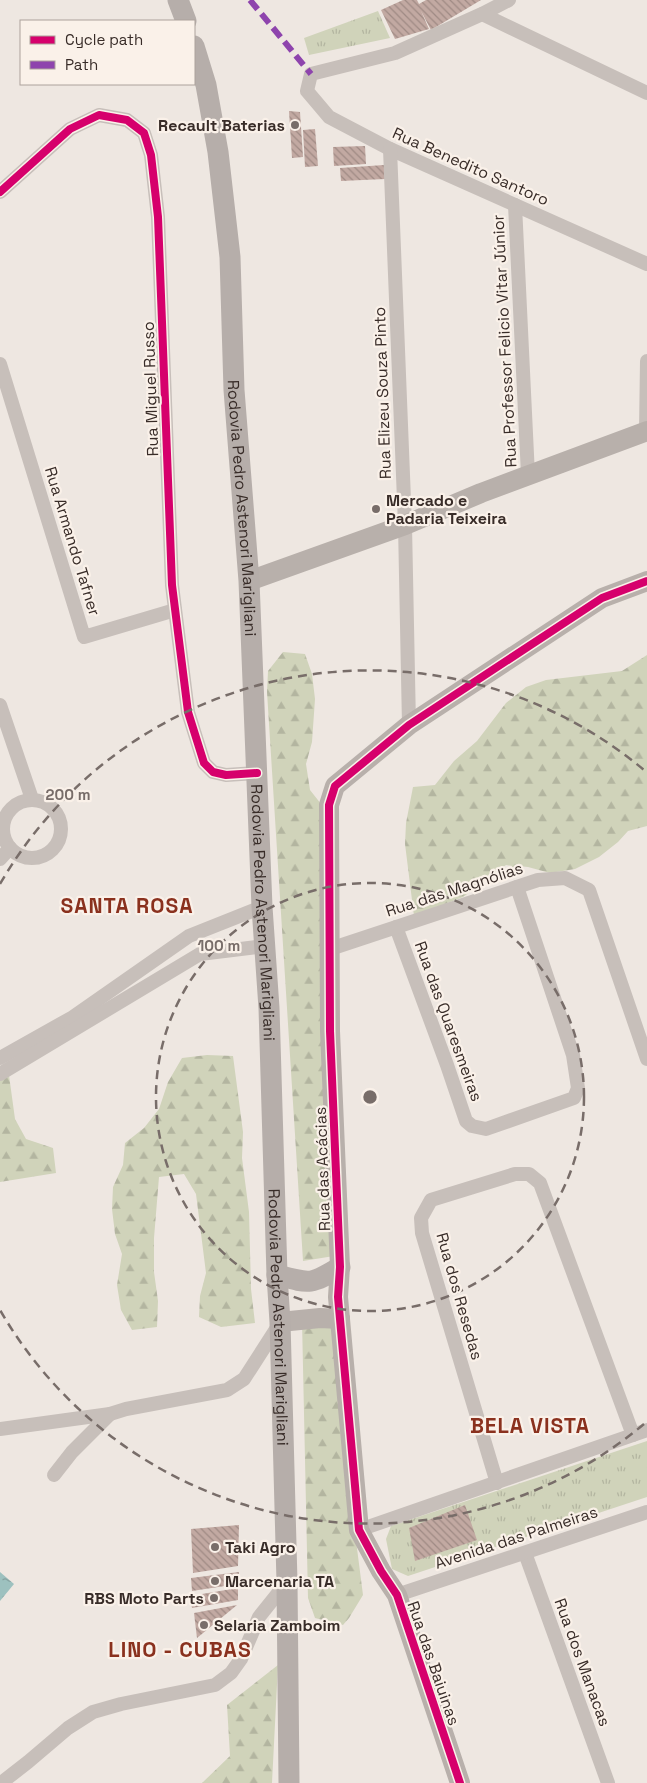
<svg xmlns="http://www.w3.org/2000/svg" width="647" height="1783" font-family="'Space Grotesk',sans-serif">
<defs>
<pattern id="forest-firs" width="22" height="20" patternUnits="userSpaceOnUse" patternTransform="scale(1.25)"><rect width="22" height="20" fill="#d0d3ba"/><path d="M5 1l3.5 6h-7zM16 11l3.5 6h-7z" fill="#b3b5a0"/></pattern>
<pattern id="park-tufts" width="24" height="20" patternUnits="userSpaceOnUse" patternTransform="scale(1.25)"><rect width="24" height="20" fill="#d0d3ba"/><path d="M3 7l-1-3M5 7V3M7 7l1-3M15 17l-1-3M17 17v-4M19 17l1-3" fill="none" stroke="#b3b5a0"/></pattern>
<pattern id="water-ripples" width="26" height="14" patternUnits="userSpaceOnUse" patternTransform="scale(1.25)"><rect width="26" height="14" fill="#9dc1bf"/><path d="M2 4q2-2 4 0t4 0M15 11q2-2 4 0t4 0" fill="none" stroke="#819d9b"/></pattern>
<pattern id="building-back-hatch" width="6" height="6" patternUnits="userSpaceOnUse" patternTransform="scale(1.25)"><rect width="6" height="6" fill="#c2a9a2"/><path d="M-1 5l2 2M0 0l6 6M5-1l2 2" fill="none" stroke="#9f8a84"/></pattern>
</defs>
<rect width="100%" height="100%" fill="#eee7e1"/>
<g fill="url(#forest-firs)">
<path d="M283,652L305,654L312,674L315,699L312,742L306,764L310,790L325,809L334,1256L303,1261L267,692L268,671Z"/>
<path d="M647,655V826L628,831L618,842L599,857L575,869L550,873L528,867L518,866L512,868V866L506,865L463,897L414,916L405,844L406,823L413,787L435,785L454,761L477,741L506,703L526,687L546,680L622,671Z"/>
<path d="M207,1055L233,1056L243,1132L242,1158L249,1212L251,1289L255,1323L221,1327L199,1317L200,1296L206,1273L196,1194L184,1174L159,1177L154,1238V1272L158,1301L157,1327L132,1330L121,1310L117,1285L122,1254L115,1234L112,1209L113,1187L123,1165L125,1143L144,1128L159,1109L168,1082L182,1058Z"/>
<path d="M0,1066L8,1068L15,1119L26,1139L53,1148L56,1173L0,1182Z"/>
<path d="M331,1317L350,1494L363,1595L349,1618L343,1625L315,1618L308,1598L302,1321Z"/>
<path d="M278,1665L272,1783H202L230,1756L227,1705Z"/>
</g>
<g fill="url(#park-tufts)">
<path d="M378,11L390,38L309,55L304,38Z"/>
<path d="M647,1441V1497L408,1576L392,1569L386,1539L391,1526Z"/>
</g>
<path fill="url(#water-ripples)" d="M0,1572L14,1584L0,1601Z"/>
<g fill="url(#building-back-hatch)">
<path d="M403,0H417L419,4L426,0H481L431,30L421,11L429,29L395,39L381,10Z"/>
<path d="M289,111L300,112L303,157L292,158Z"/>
<path d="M315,129L318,166L305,167L303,130Z"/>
<path d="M365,146L366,164L334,166L333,147Z"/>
<path d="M384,165L385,179L341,181L340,168Z"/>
<path d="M465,1505L477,1540L415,1561L409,1528Z"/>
<path d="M239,1525L238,1566L193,1573L191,1529Z"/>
<path d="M239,1572L238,1584L192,1591L191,1578Z"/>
<path d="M238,1588V1600L192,1608L190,1596Z"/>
<path d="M237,1605L197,1638L194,1613Z"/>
</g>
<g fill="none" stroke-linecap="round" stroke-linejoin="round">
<g stroke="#c7bfba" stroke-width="14">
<path d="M509,0L482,14L395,53L311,74L307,91L329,117L390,149L647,264"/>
<path d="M482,14L647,93"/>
<path d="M390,149L405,525L409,725"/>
<path d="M0,192L70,129L99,115L127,120L144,133L151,155L158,217L172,585L188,712L204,763L213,772L226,775L257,773"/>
<path d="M515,205L528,475"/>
<path d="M0,364L84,637L175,610"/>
<path d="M646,431L647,361"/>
<path d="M0,705L32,799"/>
<circle cx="32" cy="829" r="29"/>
<path d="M0,859L10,848"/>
<path d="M396,927L447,1065L466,1121L472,1126L486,1129L574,1098L578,1088L573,1055L517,887"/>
<path d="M330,949L538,880L565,878L589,890L647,1059"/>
<path d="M0,1058L73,1017L189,936L262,907"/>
<path d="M0,1074L200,954L265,946"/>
<path d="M0,1429L110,1414L126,1409L227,1390L244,1379L280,1323"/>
<path d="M54,1475L72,1452L110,1414"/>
<path d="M497,1483L422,1233L421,1218L431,1200L515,1174H529L540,1183L633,1435"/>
<path d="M359,1530L647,1430"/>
<path d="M525,1553L608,1783"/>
<path d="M397,1595L647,1512"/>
<path d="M1,1783L28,1762L68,1728L93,1712L121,1704L215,1685L231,1673L241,1659L259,1617L287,1582"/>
</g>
<g stroke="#b8b0ab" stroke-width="20">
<path d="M249,581L405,525L481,493L647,431"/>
<path d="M280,1322L320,1318L340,1319"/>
<path d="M460,1783L397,1595L381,1571L359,1530L338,1297L340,1267L330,1031L329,805L335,786L409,725L602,598L647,581"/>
</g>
<g stroke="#b6aeaa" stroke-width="21">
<path d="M178,0L186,21"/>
<path id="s1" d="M194,46L206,85L218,152L230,257L234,390L249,581L262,907L269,1008L277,1275L280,1322L287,1582L289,1783"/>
<path d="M277,1275C310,1284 311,1285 340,1267"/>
</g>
<path stroke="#8e44ad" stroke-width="6" stroke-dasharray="12 6" stroke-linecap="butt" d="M250,0L311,74"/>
<g stroke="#faf1e9" stroke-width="11">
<g id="cycleway">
<path d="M0,192L70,129L99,115L127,120L144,133L151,155L158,217L172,585L188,712L204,763L213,772L226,775L257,773"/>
<path d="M460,1783L397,1595L381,1571L359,1530L338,1297L340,1267L330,1031L329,805L335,786L409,725L602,598L647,581"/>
</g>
</g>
<use href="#cycleway" stroke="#d6006c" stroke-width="8"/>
</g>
<g fill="none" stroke="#786d69" stroke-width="2.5" stroke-dasharray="9 6">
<circle cx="370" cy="1097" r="214"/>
<path d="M644 1424A427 427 0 0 1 0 1310M0 884A427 427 0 0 1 644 770"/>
</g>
<g fill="#786d69" stroke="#faf1e9" stroke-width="2">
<circle cx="295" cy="125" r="5"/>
<circle cx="376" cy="509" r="5"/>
<circle cx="215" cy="1547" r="5"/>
<circle cx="215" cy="1581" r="5"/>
<circle cx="214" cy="1598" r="5"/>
<circle cx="204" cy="1625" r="5"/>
</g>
<g text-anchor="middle" stroke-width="4.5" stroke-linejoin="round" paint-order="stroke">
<g font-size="16" font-weight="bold" fill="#382c28" stroke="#faf1e9" text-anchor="start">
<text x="285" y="131" text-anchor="end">Recault Baterias</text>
<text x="386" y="506">Mercado e<tspan x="386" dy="18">Padaria Teixeira</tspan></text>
<text x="225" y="1553">Taki Agro</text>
<text x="225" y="1587">Marcenaria TA</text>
<text x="204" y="1604" text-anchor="end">RBS Moto Parts</text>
<text x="214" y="1631">Selaria Zamboim</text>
</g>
<g font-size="16" fill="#382c28" stroke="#faf1e9">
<text transform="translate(471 166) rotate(24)" y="6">Rua Benedito Santoro</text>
<text transform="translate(504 341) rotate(-93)" y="6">Rua Professor Felicio Vitar Júnior</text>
<text transform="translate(150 389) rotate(-92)" y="6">Rua Miguel Russo</text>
<text transform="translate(382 393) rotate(-92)" y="6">Rua Elizeu Souza Pinto</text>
<text dy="6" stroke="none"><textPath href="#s1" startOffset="466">Rodovia Pedro Astenori Marigliani</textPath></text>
<text transform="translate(73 541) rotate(73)" y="6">Rua Armando Tafner</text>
<text transform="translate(454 889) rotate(-18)" y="6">Rua das Magnólias</text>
<text dy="6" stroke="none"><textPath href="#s1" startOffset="871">Rodovia Pedro Astenori Marigliani</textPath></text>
<text transform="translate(449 1021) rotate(70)" y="6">Rua das Quaresmeiras</text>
<text transform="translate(322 1169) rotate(-92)" y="6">Rua das Acácias</text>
<text transform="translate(460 1296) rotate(74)" y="6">Rua dos Resedas</text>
<text dy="6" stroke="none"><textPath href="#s1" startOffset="1276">Rodovia Pedro Astenori Marigliani</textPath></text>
<text transform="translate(516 1537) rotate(-18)" y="6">Avenida das Palmeiras</text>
<text transform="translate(583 1662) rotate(70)" y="6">Rua dos Manacas</text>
<text transform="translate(434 1663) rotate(71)" y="6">Rua das Baiuinas</text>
</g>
<g font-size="21" font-weight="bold" letter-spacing="1" fill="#8a311e" stroke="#faf1e9">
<text x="127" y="913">SANTA ROSA</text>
<text x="530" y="1433">BELA VISTA</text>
<text x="180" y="1657">LINO - CUBAS</text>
</g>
</g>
<circle cx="370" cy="1097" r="8" fill="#786d69" stroke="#faf1e9" stroke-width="2.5"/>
<g font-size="15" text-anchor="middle" font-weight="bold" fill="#786d69" stroke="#faf1e9" stroke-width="4.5" stroke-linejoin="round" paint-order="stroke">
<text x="68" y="800">200 m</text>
<text x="219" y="951">100 m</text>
</g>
<rect x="20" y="20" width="175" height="65" fill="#faf1e9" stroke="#aca29c"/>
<rect x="30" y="36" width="25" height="8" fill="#d6006c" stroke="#aca29c"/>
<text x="65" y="45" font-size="15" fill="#382c28">Cycle path</text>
<rect x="30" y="61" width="25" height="8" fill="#8e44ad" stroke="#aca29c"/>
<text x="65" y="70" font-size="15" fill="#382c28">Path</text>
</svg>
